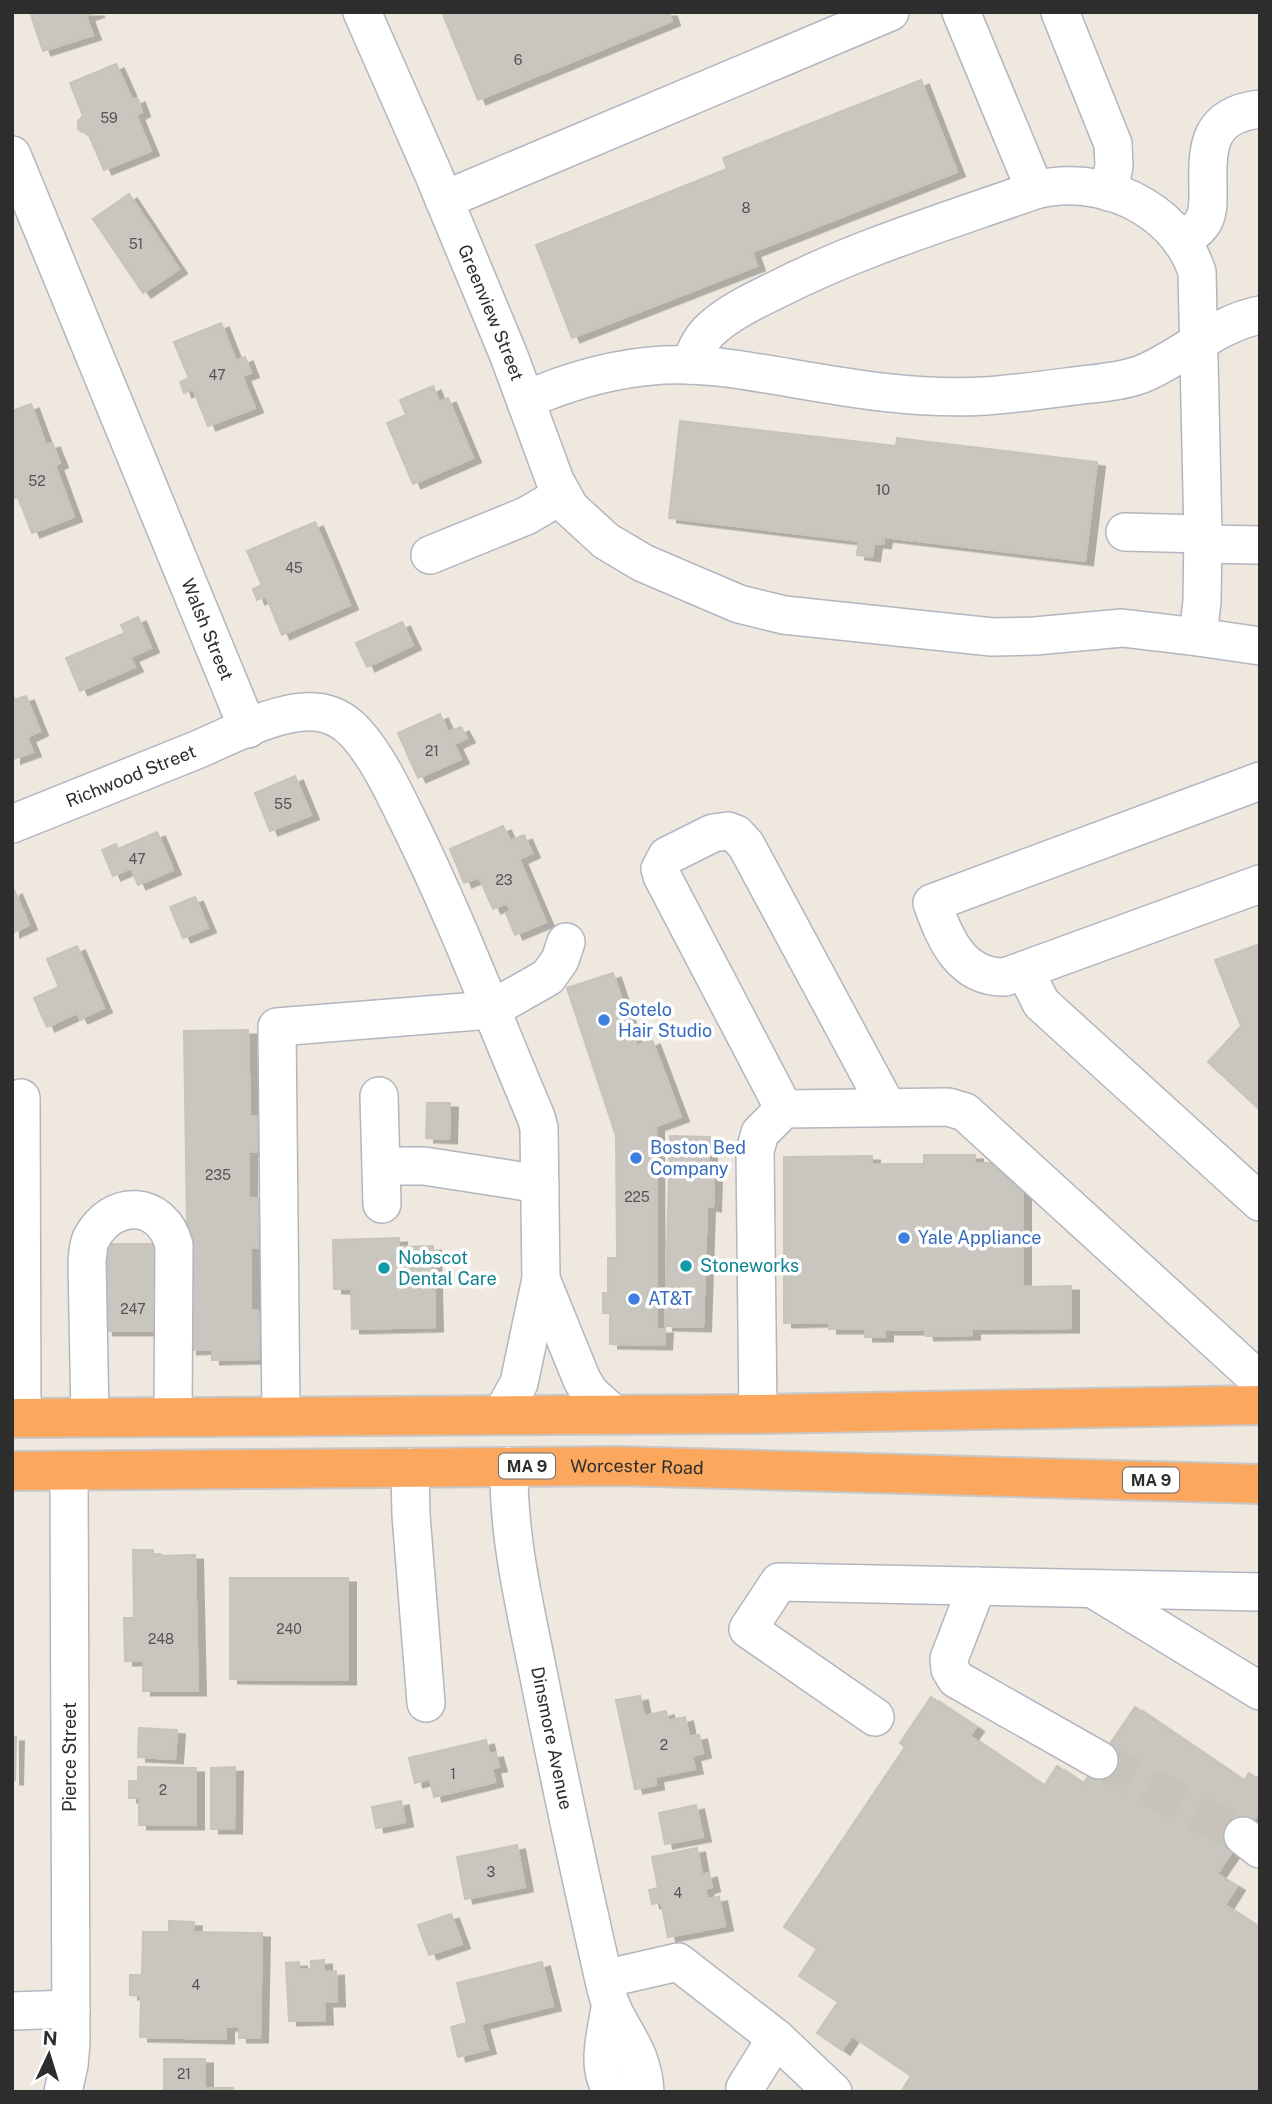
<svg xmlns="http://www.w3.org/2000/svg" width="1272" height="2104" font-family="'Public Sans',sans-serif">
<defs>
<filter id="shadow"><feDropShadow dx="8" dy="4.5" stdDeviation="0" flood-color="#0004"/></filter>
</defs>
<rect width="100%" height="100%" fill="#eee8df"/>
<g fill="#c9c5bf" stroke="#c9c4b9" stroke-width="2" filter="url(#shadow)">
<path d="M30,12H97L86,16L93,35L43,51Z"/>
<path d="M442,12H669L672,21L478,100Z"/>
<path d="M116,64L132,100L137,98L142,112L136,115L151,151L104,170L88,133L82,132L78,129V121L83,116L70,83Z"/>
<path d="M921,80L957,172L752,252L757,266L572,338L536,245L727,169L723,158Z"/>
<path d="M129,194L179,269L143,293L93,219Z"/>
<path d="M221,323L236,361L245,357L251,373L242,376L255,408L208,426L193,389L184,393L180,382L189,378L174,342Z"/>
<path d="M433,386L439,402L448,398L473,458L413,484L387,423L406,415L400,400Z"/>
<path d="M31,404L46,445L52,443L60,463L55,465L74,517L32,533L18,497L12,499V411Z"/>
<path d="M680,421L896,446L897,438L1097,462L1085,561L884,537L883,544L874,543L872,557L857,555L859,541L669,518Z"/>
<path d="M315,522L350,605L282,635L266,596L257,600L253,589L262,585L247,551Z"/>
<path d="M138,617L151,648L130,657L135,667L80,691L66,658L125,633L121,625Z"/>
<path d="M402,622L413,645L367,667L356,643Z"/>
<path d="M12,693L15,700L26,696L40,731L27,737L33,752L13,759Z"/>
<path d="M440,714L448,732L461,727L467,738L454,744L461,759L418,778L398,733Z"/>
<path d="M295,776L311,815L270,831L255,793Z"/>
<path d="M503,826L510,841L524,835L532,853L519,859L546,922L515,935L506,913L511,911L507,903L493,909L479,877L464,883L450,849Z"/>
<path d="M157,832L173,870L138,885L131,868L113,876L102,850L116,844L118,849Z"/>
<path d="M14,890L29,925L12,933V891Z"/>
<path d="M195,897L208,928L183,938L170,907Z"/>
<path d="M1260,944V1110L1208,1062L1241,1026L1215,960Z"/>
<path d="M77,946L104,1008L80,1019L77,1013L47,1027L34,998L59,987L47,959Z"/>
<path d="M613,973L637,1046L652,1040L681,1117L656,1126L657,1329H665L664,1345L610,1344V1313H603V1293H608V1258H617L616,1136L567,988Z"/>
<path d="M248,1030L250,1116H257L258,1152H249V1199L258,1198V1248H251V1310H258L259,1359L212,1360V1349L189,1350L184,1031Z"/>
<path d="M427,1103H450L449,1139L426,1138Z"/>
<path d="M670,1136L710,1137L708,1175H714L713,1207L707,1206L703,1327L665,1326Z"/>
<path d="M924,1155H975V1163H997L1023,1190V1287L1071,1286V1328L972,1329V1335L926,1336L925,1330H885V1337H865V1329H829V1322L784,1323V1157L872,1156V1164H924Z"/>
<path d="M399,1238V1247L433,1246L435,1327L352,1329L351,1289H334L333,1240Z"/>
<path d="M106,1244H155V1266L161,1265V1331H105L99,1265L106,1264Z"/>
<path d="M133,1550H153V1556L195,1555L198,1691H143V1661H125L124,1618H134Z"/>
<path d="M230,1578H348V1680L230,1679Z"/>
<path d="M640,1696L644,1716L666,1711L668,1721L685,1717L689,1737L699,1735L703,1753L692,1756L695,1769L655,1777L656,1785L635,1789L616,1700Z"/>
<path d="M931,1697L976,1727L970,1736L1044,1786L1057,1766L1083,1784L1135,1707L1244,1781L1249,1773L1260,1781V1811L1217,1874L1237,1886L1225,1905L1260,1928V2092H901L911,2076L852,2036L842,2050L817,2033L838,2002L799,1976L817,1949L784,1927L905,1747L900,1743Z"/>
<path d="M139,1728L177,1730L175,1759L138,1757Z"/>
<path d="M12,1737H16L15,1780H12Z"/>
<path d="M486,1740L489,1754L495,1753L499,1767L492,1768L495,1782L434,1797L430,1779L415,1783L409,1758Z"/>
<path d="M138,1767L196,1768V1825H139V1798H129V1781H138Z"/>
<path d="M235,1767L234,1829H211V1768Z"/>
<path d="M401,1801L405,1822L376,1828L372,1807Z"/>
<path d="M696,1805L703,1837L665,1844L659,1813Z"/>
<path d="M517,1845L525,1887L465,1899L457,1857Z"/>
<path d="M697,1848L702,1875L709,1873L712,1887L705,1889L707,1899L719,1897L725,1926L668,1937L661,1902L652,1904L649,1890L658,1888L652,1857Z"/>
<path d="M451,1914L462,1944L429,1955L418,1925Z"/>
<path d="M169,1921L194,1922L193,1932L262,1933L260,2038H239V2027L226,2026V2039L140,2037L141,1996L130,1995V1975H142L143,1932H169Z"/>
<path d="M324,1960V1972L336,1971L337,2002H324L325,2020L289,2021L286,1963L299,1962V1969H311V1961Z"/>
<path d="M542,1962L553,2006L481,2024L488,2049L458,2057L451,2027L467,2023L457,1983Z"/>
<path d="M164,2059H205V2088H233V2092H164Z"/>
</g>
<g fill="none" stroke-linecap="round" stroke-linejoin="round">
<path stroke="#c7c3bb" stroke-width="37" stroke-dasharray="37 18" stroke-linecap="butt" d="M1099,1760L1243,1836"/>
<g stroke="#b3b5c0" stroke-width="40">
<g id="minor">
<path id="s1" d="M362,12L433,173L509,356L555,481L570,508L606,541L643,563L739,604L784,615L992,637L1035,636L1122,628L1198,637L1202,601L1203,534L1197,272C1176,207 1099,173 1035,190C948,221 858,248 776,290C753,301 726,314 708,332C699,342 694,353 691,365"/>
<path d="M961,12L1035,190"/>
<path d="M1060,12L1113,144L1114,166L1109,192"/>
<path id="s2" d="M12,155L248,729"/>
<path d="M444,200L890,12"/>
<path d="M1183,240C1190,235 1199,229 1203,222C1209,212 1208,200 1208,189C1207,146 1208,115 1260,109"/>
<path d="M526,400C571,380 614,368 663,365C706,363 748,371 790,378C854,389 919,400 985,396C1015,394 1044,390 1074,386C1097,383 1121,382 1142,374C1183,357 1215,324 1260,315"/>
<path d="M1125,532L1203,534"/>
<path d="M1202,544L1260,545"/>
<path d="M430,555L526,516L562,495"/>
<path d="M1198,637L1260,646"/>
<path d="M1260,781L932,903C945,939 961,978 1005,977L1260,884"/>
<path id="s3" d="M12,824C75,799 137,774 199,749C231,735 280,709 315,712C331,713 345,721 356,733C380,760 396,797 412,829C458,923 495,1021 536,1117L539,1128L541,1279L519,1383L502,1414"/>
<path d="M1025,971L1041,1003L1260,1202"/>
<path d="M379,1096L382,1204"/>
<path d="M21,1098L22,1418"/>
<path d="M784,1109L662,876L660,869L667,856L713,833L728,831L736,834L746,845L887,1107"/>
<path d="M381,1166H424L540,1184"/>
<path d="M541,1279L582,1380L590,1393L612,1413"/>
<path d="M758,1414L755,1151L760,1133L784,1109L948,1107L965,1112L1260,1381"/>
<path d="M281,1416L277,1027L490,1010L548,977L560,960L566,942"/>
<path d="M90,1417L87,1261C88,1254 88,1245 91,1239C112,1198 162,1200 174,1245L173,1416"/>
<path id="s4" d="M509,1466C508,1536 524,1603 538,1672C559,1778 582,1884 606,1989C615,2029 643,2045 645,2092"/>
<path d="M410,1467L411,1515L426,1703"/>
<path d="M977,1586L949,1659L950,1669L956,1679L1099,1760"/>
<path d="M1093,1589L1260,1691"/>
<path d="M875,1717L748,1629L779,1582L1260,1592"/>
<path d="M1243,1836L1260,1849"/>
<path d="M604,1979L678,1962L776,2038"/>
<path d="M610,2008C606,2034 595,2069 613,2092"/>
<path d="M12,2011L71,2009"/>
<path d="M63,2092L69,2065L71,2043L69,1471"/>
<path d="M746,2092L745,2088L776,2038L833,2092"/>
</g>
</g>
<g stroke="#c8c8c8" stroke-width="42">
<g id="highway">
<path d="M12,1418L758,1414L1260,1405"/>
<path id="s5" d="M12,1471L619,1466L1260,1484"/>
</g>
</g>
<use href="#minor" stroke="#fff" stroke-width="37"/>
<use href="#highway" stroke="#fba75d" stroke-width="38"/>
</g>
<g fill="#3f7fe0" stroke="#fff" stroke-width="2.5">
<circle cx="604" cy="1020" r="7"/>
<circle cx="636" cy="1158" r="7"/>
<circle cx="904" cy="1238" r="7"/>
<circle cx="634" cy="1299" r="7"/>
</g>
<g fill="#0f9aa8" stroke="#fff" stroke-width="2.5">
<circle cx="686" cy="1266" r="7"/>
<circle cx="384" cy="1268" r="7"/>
</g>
<g text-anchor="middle" stroke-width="7" stroke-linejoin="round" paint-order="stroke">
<g font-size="14" fill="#545352">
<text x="518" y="65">6</text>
<text x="109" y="123">59</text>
<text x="746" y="213">8</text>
<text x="136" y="249">51</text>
<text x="217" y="380">47</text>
<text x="37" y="486">52</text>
<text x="883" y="495">10</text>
<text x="294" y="573">45</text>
<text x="432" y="756">21</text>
<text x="283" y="809">55</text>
<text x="137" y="864">47</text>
<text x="504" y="885">23</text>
<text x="218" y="1180">235</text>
<text x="637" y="1202">225</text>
<text x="133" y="1314">247</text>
<text x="289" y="1634">240</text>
<text x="161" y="1644">248</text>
<text x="664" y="1750">2</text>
<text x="453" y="1779">1</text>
<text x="163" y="1795">2</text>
<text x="491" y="1877">3</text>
<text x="678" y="1898">4</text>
<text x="196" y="1990">4</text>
<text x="184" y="2079">21</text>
</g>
<g fill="#fff" stroke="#6c6c6c" stroke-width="2">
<rect x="499" y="1453.5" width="56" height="25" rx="5"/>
<rect x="1123" y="1467.5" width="56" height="25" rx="5"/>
</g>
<g font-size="16" font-weight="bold" fill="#2d2d2d">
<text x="527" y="1472">MA 9</text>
<text x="1151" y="1486">MA 9</text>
</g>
<g font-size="18" fill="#2d2d2d" stroke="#fff">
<text dy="6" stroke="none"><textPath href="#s1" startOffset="327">Greenview Street</textPath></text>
<text dy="6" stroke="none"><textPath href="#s2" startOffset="513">Walsh Street</textPath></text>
<text dy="6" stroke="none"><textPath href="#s3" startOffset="128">Richwood Street</textPath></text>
<text dy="6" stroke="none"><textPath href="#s5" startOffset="625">Worcester Road</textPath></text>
<text dy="6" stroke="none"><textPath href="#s4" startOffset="276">Dinsmore Avenue</textPath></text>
<text transform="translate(70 1757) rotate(-90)" y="6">Pierce Street</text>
</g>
<g font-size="18" fill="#366cbe" stroke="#fff" text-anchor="start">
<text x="618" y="1016">Sotelo<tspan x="618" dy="21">Hair Studio</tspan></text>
<text x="650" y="1154">Boston Bed<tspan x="650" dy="21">Company</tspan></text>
<text x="918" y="1244">Yale Appliance</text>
<text x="648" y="1305">AT&amp;T</text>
</g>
<g font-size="18" fill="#0d838f" stroke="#fff" text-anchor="start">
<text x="398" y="1264">Nobscot<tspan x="398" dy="21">Dental Care</tspan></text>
<text x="700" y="1272">Stoneworks</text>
</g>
</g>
<rect width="1272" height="2104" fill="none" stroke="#2d2d2d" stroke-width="28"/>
<g transform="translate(49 2055) rotate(4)" stroke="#ffffff" stroke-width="5" paint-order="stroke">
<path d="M0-5L12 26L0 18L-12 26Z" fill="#2d2d2d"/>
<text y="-10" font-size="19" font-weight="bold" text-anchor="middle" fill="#2d2d2d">N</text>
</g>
</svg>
